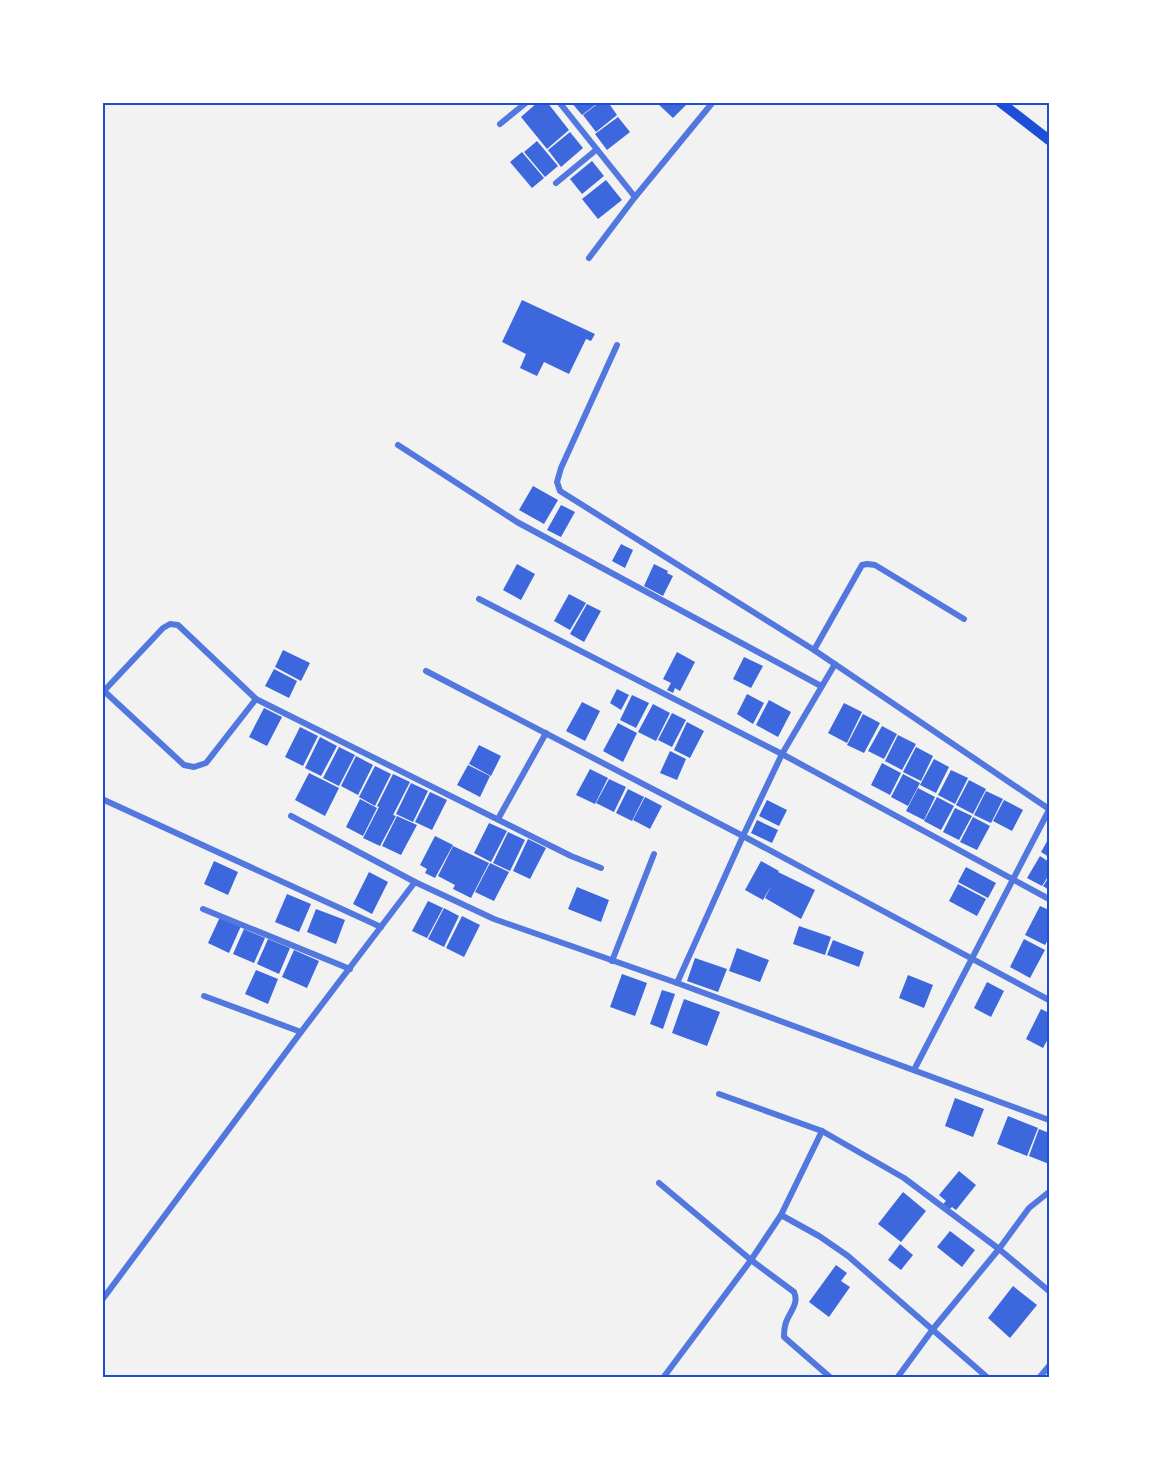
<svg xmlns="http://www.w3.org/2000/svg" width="1151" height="1480" font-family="'IBM Plex Sans',sans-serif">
<rect width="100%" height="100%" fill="#f2f2f2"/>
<g fill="#3d67dc">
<path d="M538,102H547L569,130L547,149L521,117Z"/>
<path d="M571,102H599L582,115Z"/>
<path d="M600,102H608L617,115L596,132L583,115Z"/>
<path d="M656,102H689L673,118Z"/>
<path d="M618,117L630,132L607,150L595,134Z"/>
<path d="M570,132L583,148L561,167L548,150Z"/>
<path d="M537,141L558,166L545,177L524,152Z"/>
<path d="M522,152L544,178L532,188L510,162Z"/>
<path d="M592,161L604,176L582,194L570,179Z"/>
<path d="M606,180L622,200L598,219L582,199Z"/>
<path d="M522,300L595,334L591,341L586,339L569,374L544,362L537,376L520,368L526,354L502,342Z"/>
<path d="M533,486L558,500L544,524L519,510Z"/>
<path d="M561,505L575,512L561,537L547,530Z"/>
<path d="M621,544L633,550L625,568L612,561Z"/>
<path d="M517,564L535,574L521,600L503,590Z"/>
<path d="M654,564L668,571L667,573L673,576L663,596L644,586Z"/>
<path d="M569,594L586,603L570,630L554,621Z"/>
<path d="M587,604L601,611L584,642L570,634Z"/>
<path d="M283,650L310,663L301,681L275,667Z"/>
<path d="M677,652L695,662L680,691L675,688L673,693L667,690L671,683L663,679Z"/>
<path d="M744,657L763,666L751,688L733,679Z"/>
<path d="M274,669L297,681L289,698L265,686Z"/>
<path d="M617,689L629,695L621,710L610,703Z"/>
<path d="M747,694L764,703L753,724L737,714Z"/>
<path d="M632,695L649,703L636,728L620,720Z"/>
<path d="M769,700L791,712L778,737L756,725Z"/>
<path d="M582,702L600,711L585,741L566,731Z"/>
<path d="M844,703L862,712L847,743L828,733Z"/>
<path d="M653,704L670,713L656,741L638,732Z"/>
<path d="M264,708L282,717L267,746L249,737Z"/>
<path d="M672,713L686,720L672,747L658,740Z"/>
<path d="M863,714L880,723L864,753L847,745Z"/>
<path d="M687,722L704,731L690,758L674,750Z"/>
<path d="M618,723L637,733L623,762L603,751Z"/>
<path d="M882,726L897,734L884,759L868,751Z"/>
<path d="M300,727L318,736L303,766L285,757Z"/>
<path d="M898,735L916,744L902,770L885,761Z"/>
<path d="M320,737L337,746L321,776L305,768Z"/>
<path d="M479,745L501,756L491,776L469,764Z"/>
<path d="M339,747L355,755L339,786L323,778Z"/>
<path d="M916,747L933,756L921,781L903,772Z"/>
<path d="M670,751L686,759L677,780L660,773Z"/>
<path d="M356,756L373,765L358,795L341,786Z"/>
<path d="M934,759L949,767L936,793L920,785Z"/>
<path d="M882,763L901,773L890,795L871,785Z"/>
<path d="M468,765L490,776L480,797L457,785Z"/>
<path d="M375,766L391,774L375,806L359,797Z"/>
<path d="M590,769L608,778L595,804L576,795Z"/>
<path d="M951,770L968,778L955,804L938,795Z"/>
<path d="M309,773L339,788L325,816L295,800Z"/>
<path d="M393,774L410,782L393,815L396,816L380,846L363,838L379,807L377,806Z"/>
<path d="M903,774L920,783L908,806L891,797Z"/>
<path d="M609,779L626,787L614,812L596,803Z"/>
<path d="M969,780L986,789L973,814L956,805Z"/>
<path d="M411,783L428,791L413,822L396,814Z"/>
<path d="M918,788L935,797L924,820L906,811Z"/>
<path d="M628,789L644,797L632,821L616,813Z"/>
<path d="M986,791L1003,799L991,823L974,815Z"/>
<path d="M430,792L447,800L432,830L415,822Z"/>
<path d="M645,797L662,806L650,829L633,820Z"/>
<path d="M937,797L954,806L941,830L924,821Z"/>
<path d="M360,799L377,808L363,836L346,827Z"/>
<path d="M767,800L787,810L779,826L759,816Z"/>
<path d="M1004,800L1023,810L1012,831L993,821Z"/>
<path d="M955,808L972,816L959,840L943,832Z"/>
<path d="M397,816L417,825L401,855L382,846Z"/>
<path d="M973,817L990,826L977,850L960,842Z"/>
<path d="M757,820L778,830L772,843L751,833Z"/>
<path d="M489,823L507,831L491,862L474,853Z"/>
<path d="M508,832L525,840L510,871L493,863Z"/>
<path d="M435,836L453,845L435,878L425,873L427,869L420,865Z"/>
<path d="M1049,838V857L1041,852Z"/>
<path d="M528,839L546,848L530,879L513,871Z"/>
<path d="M453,846L489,863L471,898L453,889L455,885L438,876Z"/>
<path d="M1040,856L1049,862V875L1042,886L1027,878Z"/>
<path d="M214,861L238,872L228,895L204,884Z"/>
<path d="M761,861L779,871L778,872L815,890L801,919L765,898L771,886L763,900L745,890Z"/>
<path d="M490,863L509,872L494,901L475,892Z"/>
<path d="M966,867L996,883L988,898L958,882Z"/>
<path d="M369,872L388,882L372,914L353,904Z"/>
<path d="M1049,877V890L1043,886Z"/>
<path d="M958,884L986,899L977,916L949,901Z"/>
<path d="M577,887L609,900L601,922L568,909Z"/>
<path d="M287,894L311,904L299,932L275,922Z"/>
<path d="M428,901L443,908L427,938L412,931Z"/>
<path d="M1040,906L1049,910V938L1045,945L1025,935Z"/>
<path d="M444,908L459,916L444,947L428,939Z"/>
<path d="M316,909L345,920L336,944L307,932Z"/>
<path d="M462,916L480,925L464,957L446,948Z"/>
<path d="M220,917L241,926L229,953L208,943Z"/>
<path d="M799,926L831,937L825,955L793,944Z"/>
<path d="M244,929L265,938L254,963L233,954Z"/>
<path d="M268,939L290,948L279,974L257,964Z"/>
<path d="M1024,939L1045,950L1030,978L1010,967Z"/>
<path d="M833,940L864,952L859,967L827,955Z"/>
<path d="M737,948L769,960L760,982L729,971Z"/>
<path d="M294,950L319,961L307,988L282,977Z"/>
<path d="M695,958L727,969L718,992L687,981Z"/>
<path d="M256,970L278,979L268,1004L245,994Z"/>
<path d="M622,974L647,983L635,1016L610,1007Z"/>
<path d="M908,975L933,985L924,1008L899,998Z"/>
<path d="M987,982L1004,991L991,1017L974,1008Z"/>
<path d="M662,990L675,994L663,1029L650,1024Z"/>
<path d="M684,999L720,1012L707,1046L672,1033Z"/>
<path d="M1041,1009L1049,1013V1037L1043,1048L1026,1039Z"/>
<path d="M955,1098L984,1109L973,1137L945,1126Z"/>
<path d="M1008,1116L1038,1128L1027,1156L997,1144Z"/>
<path d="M1039,1129L1049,1133V1164L1029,1156Z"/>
<path d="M959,1171L976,1185L956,1210L952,1207L950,1209L943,1204L946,1201L939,1195Z"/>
<path d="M903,1192L926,1211L901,1242L878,1224Z"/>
<path d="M950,1231L975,1250L962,1267L937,1247Z"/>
<path d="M900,1244L913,1255L901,1270L888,1260Z"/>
<path d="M836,1265L847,1273L841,1281L850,1287L829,1317L809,1302Z"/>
<path d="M1013,1286L1037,1305L1010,1338L988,1318Z"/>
</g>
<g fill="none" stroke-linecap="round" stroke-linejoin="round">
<g stroke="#5277de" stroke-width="6">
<path d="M559,102L635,197"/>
<path d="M500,124L527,102"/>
<path d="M556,183L596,150"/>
<path d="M589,258L635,197L713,102"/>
<path d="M617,345L561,468L557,482L560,491L814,650L1049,809"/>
<path d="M398,445L517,522L821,686"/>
<path d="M479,599L782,754L1049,899"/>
<path d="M814,650L862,565L867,564L875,565L964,619"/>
<path d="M426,671L743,836L1049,1000"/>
<path d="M104,691L184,765L194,767L206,763L256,699"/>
<path d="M102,693L163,628L170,624L178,625L256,699L571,856L601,868"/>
<path d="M102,799L381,927"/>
<path d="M291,816L415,882L494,919L677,983L1049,1120"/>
<path d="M498,819L546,733"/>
<path d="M203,909L350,969"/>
<path d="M612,961L654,854"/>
<path d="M677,983L743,836L782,754L835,664"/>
<path d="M204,996L301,1032"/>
<path d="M914,1070L1049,810"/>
<path d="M719,1094L822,1131L904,1178L999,1249L1049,1291"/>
<path d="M659,1183L751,1260L794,1292C800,1305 787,1314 785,1326C784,1330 784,1333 784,1337L831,1378"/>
<path d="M781,1215L819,1236L848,1256L988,1378"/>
<path d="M102,1300L301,1032L415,882"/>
<path d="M663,1378L751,1260L781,1215L822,1131"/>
<path d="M897,1378L933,1329L999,1249L1029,1208L1049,1192"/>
<path d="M1039,1378L1049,1366"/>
</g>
<path stroke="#1d4ed8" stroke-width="10" d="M1000,102L1049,140"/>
</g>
<rect width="1151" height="1480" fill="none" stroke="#ffffff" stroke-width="207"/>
<rect x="104" y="104" width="944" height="1272" fill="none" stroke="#1d4ed8" stroke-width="2"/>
</svg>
